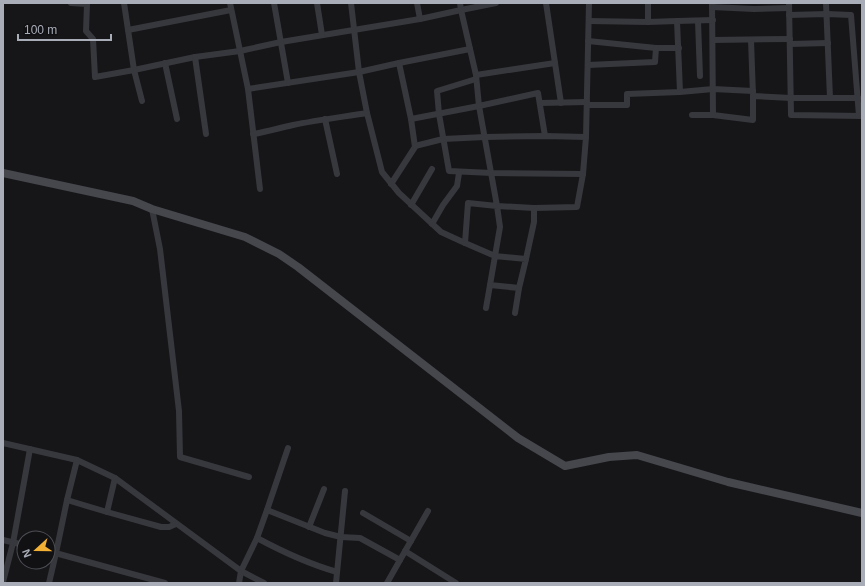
<svg xmlns="http://www.w3.org/2000/svg" width="865" height="586" font-family="Helvetica,sans-serif">
<rect width="100%" height="100%" fill="#161618"/>
<g fill="none" stroke-linecap="round" stroke-linejoin="round">
<g stroke="#37383d" stroke-width="6">
<path d="M71,3L87,4L86,31L93,39L95,77L134,70L195,57L240,51L281,42L420,19L461,10L460,3"/>
<path d="M124,3L134,70L142,101"/>
<path d="M230,3L248,89L260,189"/>
<path d="M274,3L288,83"/>
<path d="M317,3L322,35"/>
<path d="M351,3L359,72L367,113L382,172L399,193L441,232L465,243"/>
<path d="M417,3L420,19"/>
<path d="M496,3L461,10L476,75L479,106L497,206L468,203L465,243L495,256L490,285L519,288L526,259L495,256L500,227L497,206L534,208L577,207L583,174L586,137L589,3"/>
<path d="M546,3L561,103"/>
<path d="M712,3L713,115"/>
<path d="M789,3L791,115L862,116"/>
<path d="M712,7L754,9L789,8"/>
<path d="M789,15L827,14L851,15L859,116"/>
<path d="M589,21L648,22L677,21"/>
<path d="M698,21L700,76"/>
<path d="M648,22V3"/>
<path d="M128,30L231,10"/>
<path d="M713,40L790,39"/>
<path d="M751,40L753,95"/>
<path d="M588,41L656,48H679"/>
<path d="M790,44L828,43"/>
<path d="M195,57L206,134"/>
<path d="M165,63L177,119"/>
<path d="M399,63L470,49"/>
<path d="M588,65L655,62L656,48"/>
<path d="M476,75L555,63"/>
<path d="M476,79L437,91L439,114L449,171L492,173L583,174"/>
<path d="M248,89L359,72L399,63L411,119L415,147L391,184"/>
<path d="M680,92L677,21L713,20"/>
<path d="M830,98H858"/>
<path d="M540,103L587,102"/>
<path d="M587,105H627V94L680,92L713,89L753,91"/>
<path d="M692,115H713L753,120V96L791,98H830L826,3"/>
<path d="M325,119L337,174"/>
<path d="M411,119L479,106L538,93L545,136"/>
<path d="M253,134C266,132 279,128 293,125C317,120 342,117 367,113"/>
<path d="M415,146L443,139L485,137L545,136L586,137"/>
<path d="M411,205L432,169"/>
<path d="M152,209L160,249L179,411L180,457L249,477"/>
<path d="M432,224L443,205L457,186L459,173"/>
<path d="M526,259L534,222V208"/>
<path d="M486,308L490,285"/>
<path d="M515,313L519,288"/>
<path d="M3,443L77,460L115,478L241,571L264,583"/>
<path d="M67,500L107,512L161,527H169L176,524"/>
<path d="M267,510L288,448"/>
<path d="M107,512L115,478"/>
<path d="M363,513L411,541"/>
<path d="M309,527L324,489"/>
<path d="M257,538C283,552 309,564 337,572"/>
<path d="M3,540L24,545"/>
<path d="M48,551L165,583"/>
<path d="M405,551L456,583"/>
<path d="M400,560L428,511"/>
<path d="M3,582L13,543L30,449"/>
<path d="M49,583L56,553L67,500L77,460"/>
<path d="M239,583L241,571L257,538L267,510L325,533L341,537L360,538L400,560L387,583"/>
<path d="M336,583L345,491"/>
</g>
<path stroke="#45474d" stroke-width="8" d="M3,173L133,201L152,209L245,237L279,254L298,267L518,438L565,466L609,457L637,455L728,482L862,513"/>
</g>
<rect width="865" height="586" fill="none" stroke="#a8adb8" stroke-width="8"/>
<g transform="translate(36 550) rotate(249)"><circle r="19" fill="#111113" stroke="#4d4f55"/>
<path d="M0-3L7 15L0 10L-7 15Z" fill="#f2b134"/>
<text y="-6" font-size="11" font-weight="bold" text-anchor="middle" fill="#a8adb8">N</text>
</g>
<path d="M18 34v6h93v-6" fill="none" stroke="#a8adb8" stroke-width="2"/>
<text x="24" y="34" font-size="12" fill="#a8adb8" stroke="#111113" stroke-width="3" paint-order="stroke">100 m</text>
</svg>
